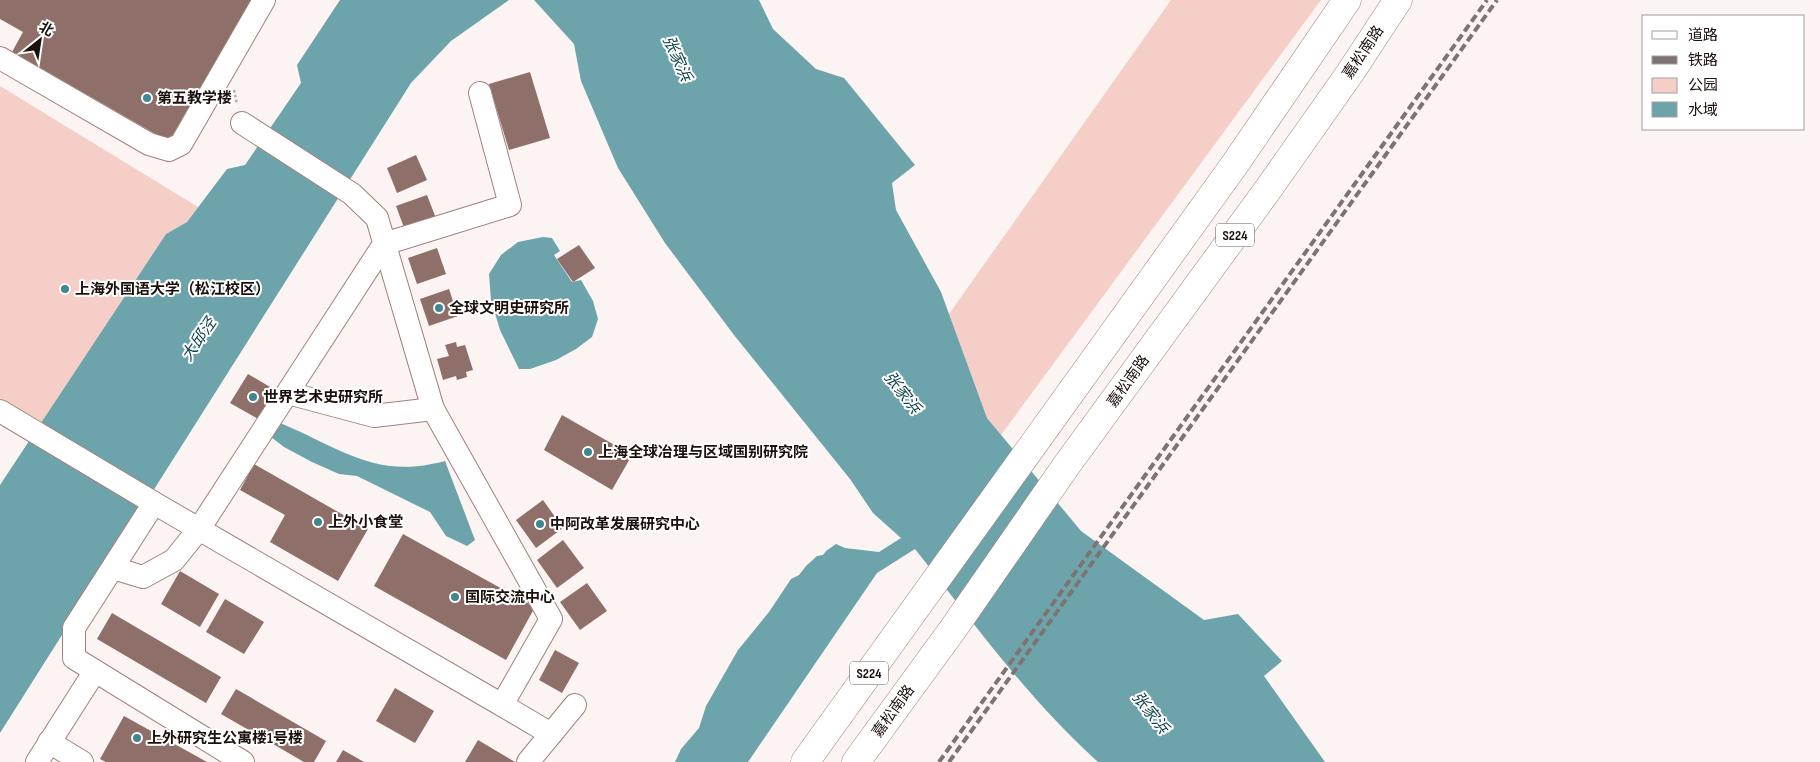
<svg xmlns="http://www.w3.org/2000/svg" width="1820" height="762" font-family="'Sofia Sans Condensed','Noto Sans SC',sans-serif">
<rect width="100%" height="100%" fill="#fbf4f2"/>
<g fill="#f5cfc7">
<path d="M1171,0H1321L1001,435L987,418L949,314Z"/>
<path d="M0,86L198,207L187,222L166,234L42,422L0,398Z"/>
</g>
<g fill="#6da4ac">
<path d="M340,0H509L451,41L411,83L0,733V485L166,234L187,222L227,169L245,165L301,83L297,65Z"/>
<path d="M534,0H759L773,29L816,69L844,78L915,165L892,183L896,210L941,292L987,418L1081,531L1204,620L1238,614L1282,661L1264,676L1325,762H1098C1028,699 973,622 915,549L877,573L748,762H675L681,749L699,728L706,706L738,650L769,612L791,579L799,575L806,566L817,556L823,555L826,551L836,544L845,548L879,552L901,538L873,513L850,479L734,335L665,243L618,168L581,81L574,44Z"/>
<path d="M543,237L552,238L560,251L554,255L572,282L581,280L593,301L598,319L592,337L576,349L556,360L530,369H519L500,330L491,300L489,274L501,255L518,242Z"/>
<path d="M280,423C341,448 375,480 445,461L475,540L467,546L446,536L430,512L357,476L339,474L312,462L284,447L271,437Z"/>
</g>
<g fill="#8f6f69">
<path d="M0,0H258L175,145L12,52L23,32L0,19Z"/>
<path d="M530,72L550,138L509,150L489,84Z"/>
<path d="M416,155L427,180L397,193L387,168Z"/>
<path d="M427,195L437,221L406,233L396,206Z"/>
<path d="M579,245L595,268L573,282L557,259Z"/>
<path d="M437,248L446,274L417,284L408,258Z"/>
<path d="M449,289L458,316L429,326L420,299Z"/>
<path d="M456,342L457,347L465,345L473,370L466,372L467,377L457,380L456,376L443,380L437,359L449,356L445,345Z"/>
<path d="M248,374L277,391L260,420L230,403Z"/>
<path d="M562,415L632,455L612,490L544,450Z"/>
<path d="M254,464L368,529L338,581L270,542L285,515L240,490Z"/>
<path d="M543,500L563,528L536,548L516,520Z"/>
<path d="M403,534L535,607L506,660L374,586Z"/>
<path d="M563,540L584,568L557,588L537,560Z"/>
<path d="M180,571L219,594L200,627L161,604Z"/>
<path d="M587,583L607,611L580,630L560,602Z"/>
<path d="M225,599L264,622L244,654L206,632Z"/>
<path d="M112,613L221,677L206,703L97,639Z"/>
<path d="M555,650L579,663L562,693L539,680Z"/>
<path d="M395,688L434,711L415,743L376,721Z"/>
<path d="M236,689L326,741L314,762H304L221,714Z"/>
<path d="M124,716L207,762H106L100,759Z"/>
<path d="M478,740L515,762H465Z"/>
<path d="M343,750L364,762H336Z"/>
</g>
<g fill="none" stroke-linecap="round" stroke-linejoin="round">
<g stroke="#a2817a" stroke-width="24">
<g id="minor">
<path d="M0,58L149,144L169,150L181,144L264,0"/>
<path d="M288,393L374,416L433,409"/>
<path d="M0,411L154,503L502,705L551,619L433,409L377,218L352,194L242,123"/>
<path d="M154,503L74,628V658L243,762"/>
<path d="M113,568L143,577L174,560L199,529L384,244L510,205L480,93"/>
<path d="M502,705L551,734"/>
<path d="M49,742L82,762"/>
<path d="M37,762L95,671"/>
<path d="M528,762L575,705"/>
</g>
</g>
<g stroke="#a2817a" stroke-width="29">
<g id="major">
<path d="M805,762L1235,164L1347,0"/>
<path d="M856,762L953,629L1066,466L1269,188L1350,73L1398,0"/>
</g>
</g>
<path stroke="#b1a8a6" stroke-width="2.5" stroke-dasharray="2.5 2.5" stroke-linecap="butt" d="M234,90L237,104"/>
<use href="#minor" stroke="#fff" stroke-width="22"/>
<use href="#major" stroke="#fff" stroke-width="28"/>
<g stroke="#7d7370" stroke-width="4" stroke-dasharray="8 4" stroke-linecap="butt">
<path d="M939,762L1487,0"/>
<path d="M949,762L1497,0"/>
</g>
</g>
<g fill="#408791" stroke="#fff" stroke-width="2">
<circle cx="147" cy="98" r="5"/>
<circle cx="65" cy="289" r="5"/>
<circle cx="439" cy="308" r="5"/>
<circle cx="253" cy="397" r="5"/>
<circle cx="588" cy="452" r="5"/>
<circle cx="318" cy="522" r="5"/>
<circle cx="540" cy="524" r="5"/>
<circle cx="455" cy="597" r="5"/>
<circle cx="137" cy="738" r="5"/>
</g>
<g text-anchor="middle" stroke-width="4" stroke-linejoin="round" paint-order="stroke">
<g fill="#fff" stroke="#605856" stroke-width="1">
<rect x="1216" y="223.5" width="38" height="23" rx="4"/>
<rect x="850" y="661.5" width="38" height="23" rx="4"/>
</g>
<g font-size="14" font-weight="bold" fill="#1c100d">
<text x="1235" y="240">S224</text>
<text x="869" y="678">S224</text>
</g>
<g font-size="15" fill="#1c100d" stroke="#fff">
<text transform="translate(1363 52) rotate(-56)" y="5">嘉松南路</text>
<text transform="translate(1128 381) rotate(-54)" y="5">嘉松南路</text>
<text transform="translate(893 711) rotate(-54)" y="5">嘉松南路</text>
</g>
<g font-size="15" font-weight="bold" fill="#1c100d" stroke="#fff" text-anchor="start">
<text x="157" y="103">第五教学楼</text>
<text x="75" y="294">上海外国语大学（松江校区）</text>
<text x="449" y="313">全球文明史研究所</text>
<text x="263" y="402">世界艺术史研究所</text>
<text x="598" y="457">上海全球冶理与区域国别研究院</text>
<text x="328" y="527">上外小食堂</text>
<text x="550" y="529">中阿改革发展研究中心</text>
<text x="465" y="602">国际交流中心</text>
<text x="147" y="743">上外研究生公寓楼1号楼</text>
</g>
<g font-size="16" font-style="italic" fill="#12444b" stroke="#fff">
<text transform="translate(678 58) rotate(66)" y="6">张家浜</text>
<text transform="translate(198 339) rotate(-56)" y="6">大邱泾</text>
<text transform="translate(903 392) rotate(52)" y="6">张家浜</text>
<text transform="translate(1151 712) rotate(52)" y="6">张家浜</text>
</g>
</g>
<rect x="1642" y="15" width="162" height="115" fill="#ffffff" stroke="#a49f9e"/>
<rect x="1652" y="31" width="25" height="8" fill="#ffffff" stroke="#a49f9e"/>
<text x="1688" y="40" font-size="15" fill="#1c100d">道路</text>
<rect x="1652" y="56" width="25" height="8" fill="#7d7370" stroke="#a49f9e"/>
<text x="1688" y="65" font-size="15" fill="#1c100d">铁路</text>
<rect x="1652" y="78" width="25" height="15" fill="#f5cfc7" stroke="#a49f9e"/>
<text x="1688" y="90" font-size="15" fill="#1c100d">公园</text>
<rect x="1652" y="102" width="25" height="15" fill="#6da4ac" stroke="#a49f9e"/>
<text x="1688" y="115" font-size="15" fill="#1c100d">水域</text>
<g transform="translate(40 40) rotate(30)" stroke="#ffffff" stroke-width="4" paint-order="stroke">
<path d="M0-4L9 19L0 12L-9 19Z" fill="#1c100d"/>
<text y="-8" font-size="14" font-weight="bold" text-anchor="middle" fill="#1c100d">北</text>
</g>
</svg>
